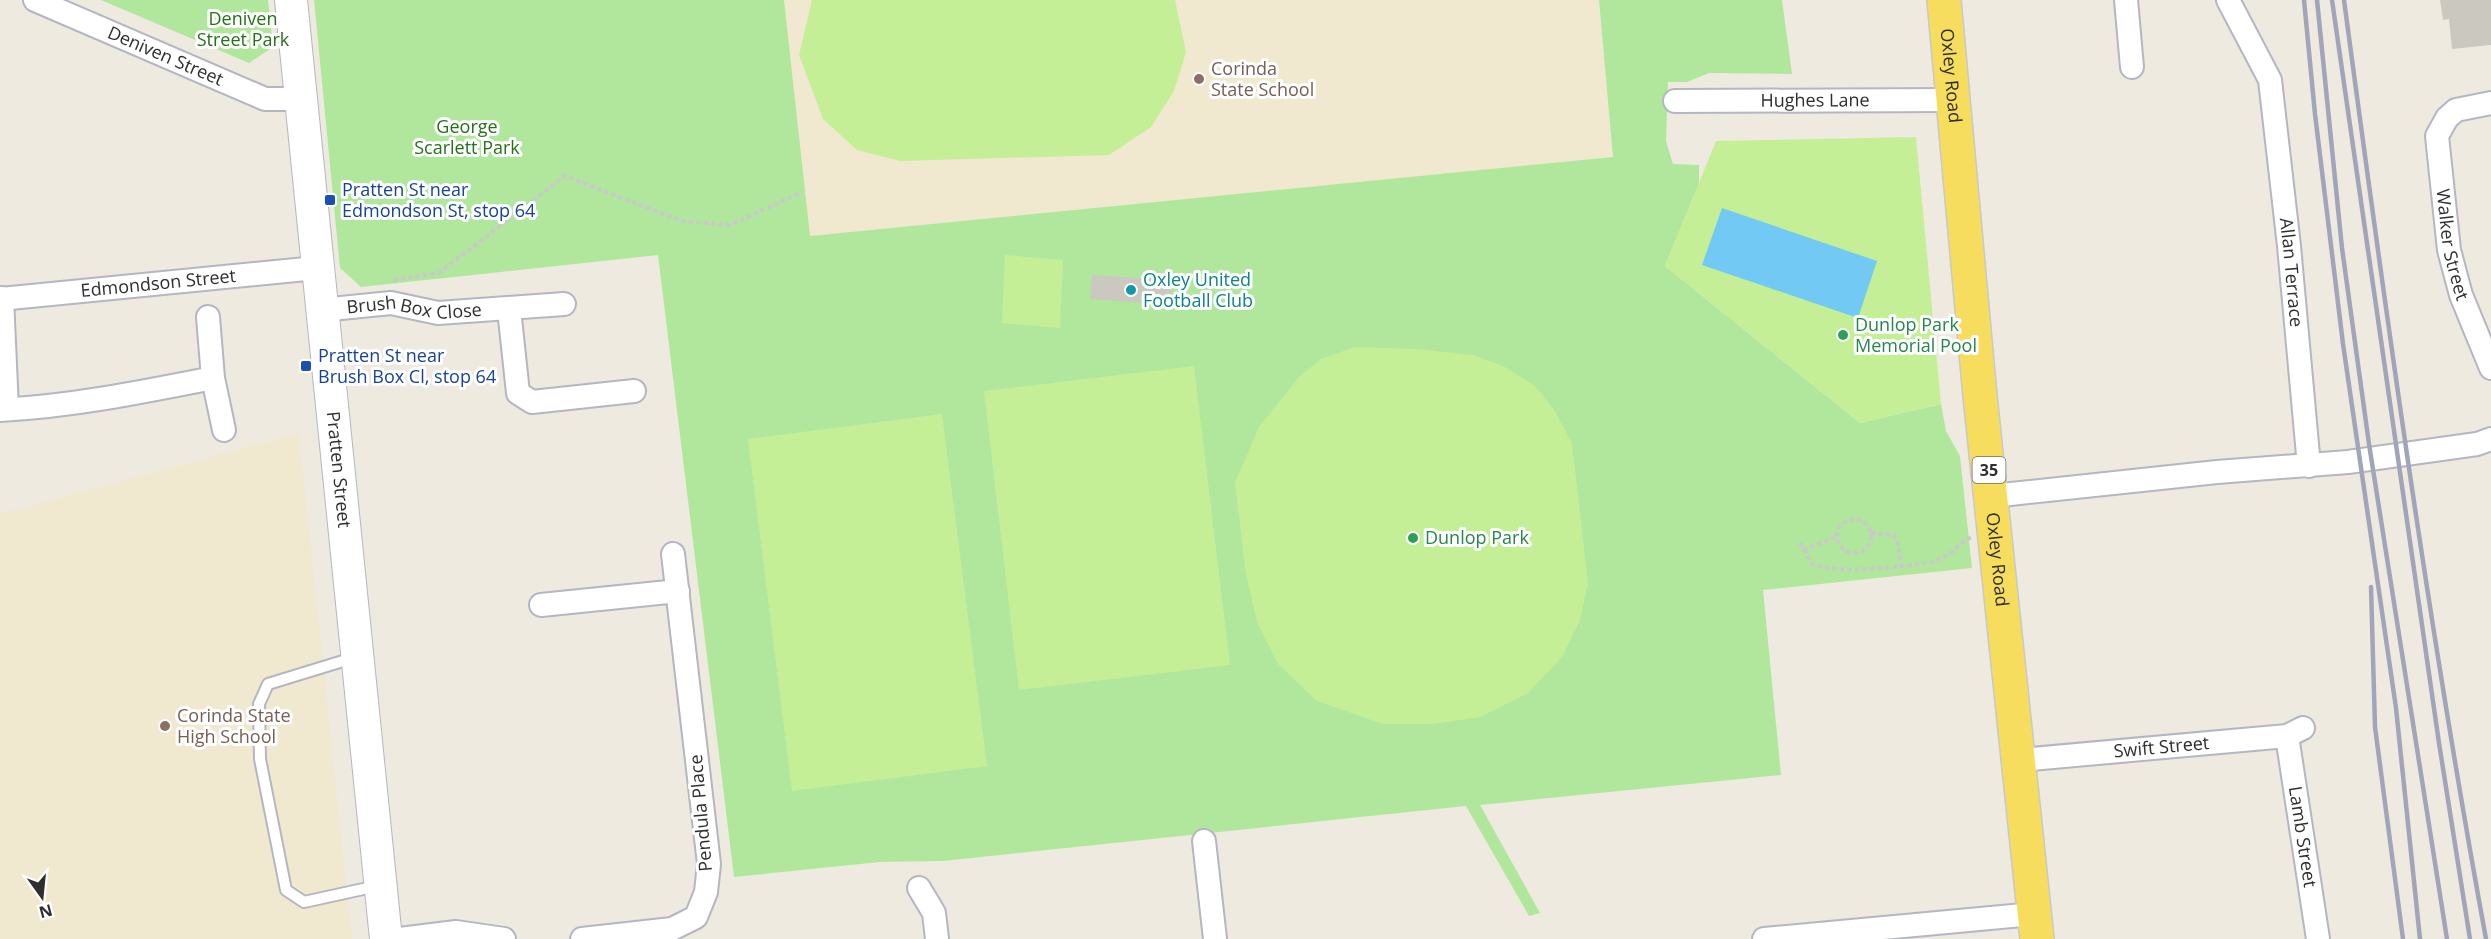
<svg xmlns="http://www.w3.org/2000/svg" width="2491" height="939" font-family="'Open Sans',sans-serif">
<rect width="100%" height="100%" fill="#efeae0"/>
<g fill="#f1e8d0">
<path d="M784,0H1599L1613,157L810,236Z"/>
<path d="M299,433L352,939H0V514Z"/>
</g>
<g fill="#b1e79c">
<path d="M101,0H268L273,47L249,63Z"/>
<path d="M314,0H784L810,236L1613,157L1599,0H1782L1792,74L1709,73L1687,82H1668L1666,141L1673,164L1699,165V183L1665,266L1860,423L1941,404L1946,431L1960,456L1972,568L1763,590L1781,775L1480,805L1540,913L1529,916L1466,806L943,861L880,862L734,877L658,255L361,287L340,268Z"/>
</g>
<g fill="#c4ef97">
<path d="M812,0H1175L1186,52L1174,91L1151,127L1109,155L900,161L857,150L823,119L799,55Z"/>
<path d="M1916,137L1941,404L1860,423L1665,266L1716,141Z"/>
<path d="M1005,255L1063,260L1060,328L1002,323Z"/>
<path d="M1355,347L1417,349L1473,355L1503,366L1535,386L1555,411L1572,444L1588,583L1580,620L1562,657L1528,693L1480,717L1433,724H1383L1317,701L1278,664L1257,622L1246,574L1235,483L1259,427L1299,377L1321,359Z"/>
<path d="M1194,366L1230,665L1019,690L984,391Z"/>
<path d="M942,414L987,766L792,791L748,439Z"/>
</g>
<path fill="#71c9f4" d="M1722,208L1877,261L1858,318L1702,265Z"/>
<g fill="#cbc8bf">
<path d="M2440,0H2491V45L2452,49L2449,19L2443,20Z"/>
<path d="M1092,275L1172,280L1170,305L1090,299Z"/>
</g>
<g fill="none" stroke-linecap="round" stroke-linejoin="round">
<g stroke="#b4b6c1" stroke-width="14">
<path id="lane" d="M356,657L268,684L259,704L260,759L286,890L304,902L377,886"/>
</g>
<g stroke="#b4b6c1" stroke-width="26">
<g id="street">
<path id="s1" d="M35,0L265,99H300"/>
<path d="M2126,0L2132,67"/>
<path id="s2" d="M2228,0L2270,80L2289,246L2309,466"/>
<path id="s3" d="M1675,101L1954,100"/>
<path id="s4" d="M2491,103L2456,110L2447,118L2437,136L2449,250L2461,295L2491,368"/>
<path d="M2,298L7,409"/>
<path id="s5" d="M0,299L316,268"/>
<path d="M509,309L518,393L532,402L634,391"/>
<path id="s6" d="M321,310L391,303L438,313L564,304"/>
<path d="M208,317L213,378L224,430"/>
<path d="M0,410C73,406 142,392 213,378"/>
<path d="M1992,496L2217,472L2348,462L2477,444L2491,439"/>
<path d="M541,605L678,591"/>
<path id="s7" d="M2287,736L2318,939"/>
<path id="s8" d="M2020,760L2287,736L2303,728"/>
<path d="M1204,841L1215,939"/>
<path d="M919,888L934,913L937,939"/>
<path d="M400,939L456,932L504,939"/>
<path d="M582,939L672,929L696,917L706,892L709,864L673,554"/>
<path d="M1764,939L2034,914"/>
</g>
</g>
<g stroke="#b4b6c1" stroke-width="34">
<g id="secondary">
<path id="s9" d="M291,0L386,939"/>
</g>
</g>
<g stroke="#c9c9c9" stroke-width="36">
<g id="primary">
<path id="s10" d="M1944,0L1980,396L2037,939"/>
</g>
</g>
<g stroke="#c9c9c9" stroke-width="4" stroke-dasharray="4.5 3" stroke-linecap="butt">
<path d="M393,280L439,273L565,176L682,221L730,225L802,192"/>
<circle cx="1854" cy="536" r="17"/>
<path d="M1871,533L1894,535L1898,543L1901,565"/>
<path d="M1800,543L1811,563C1837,576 1904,566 1933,562L1951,553L1966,539L1971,538"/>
<path d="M1803,550L1836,537"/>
</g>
<use href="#lane" stroke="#fff" stroke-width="10"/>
<use href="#street" stroke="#fff" stroke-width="22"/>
<use href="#secondary" stroke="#fff" stroke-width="32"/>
<use href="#primary" stroke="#f7dd5e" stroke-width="33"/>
<g stroke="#a2a4b9" stroke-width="4.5">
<path d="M2304,0L2315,114L2343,344L2396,708L2420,939"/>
<path d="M2317,0L2342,248L2369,444L2447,939"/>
<path d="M2332,0L2439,743L2470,939"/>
<path d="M2344,0C2386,314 2429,628 2486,939"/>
<path d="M2371,587L2375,727L2403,939"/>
</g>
</g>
<g fill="#8d6e63" stroke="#fff" stroke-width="2">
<circle cx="1199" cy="79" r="6"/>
<circle cx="165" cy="726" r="6"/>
</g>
<g fill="#1a4fb4" stroke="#fff" stroke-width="2">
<rect x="324" y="194" width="12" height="12" rx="3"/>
<rect x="300" y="360" width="12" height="12" rx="3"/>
</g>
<circle fill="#0f9aa8" stroke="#fff" stroke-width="2" cx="1131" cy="290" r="6"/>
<g fill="#2e9e5b" stroke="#fff" stroke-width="2">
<circle cx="1843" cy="335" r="6"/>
<circle cx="1413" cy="538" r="6"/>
</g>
<g text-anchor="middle" stroke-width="6" stroke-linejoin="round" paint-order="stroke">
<rect fill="#fff" stroke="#6d6d6d" stroke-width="1.5" x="1972.5" y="457" width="33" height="26" rx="4.5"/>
<g font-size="16" font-weight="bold" fill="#2e2e2e">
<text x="1989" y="476">35</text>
</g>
<g font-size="18" fill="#257118" stroke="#fff">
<text x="243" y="25">Deniven<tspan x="243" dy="21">Street Park</tspan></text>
<text x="467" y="133">George<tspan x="467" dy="21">Scarlett Park</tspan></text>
</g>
<g font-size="18" fill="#2e2e2e" stroke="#fff">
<text dy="6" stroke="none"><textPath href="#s1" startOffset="142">Deniven Street</textPath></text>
<text dy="6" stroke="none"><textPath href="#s10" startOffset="76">Oxley Road</textPath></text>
<text dy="6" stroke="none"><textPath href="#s3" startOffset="140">Hughes Lane</textPath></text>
<text dy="6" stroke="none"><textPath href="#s4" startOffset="178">Walker Street</textPath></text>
<text dy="6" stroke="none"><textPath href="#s2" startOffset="284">Allan Terrace</textPath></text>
<text dy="6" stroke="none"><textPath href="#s5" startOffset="159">Edmondson Street</textPath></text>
<text dy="6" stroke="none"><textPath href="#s6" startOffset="94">Brush Box Close</textPath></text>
<text dy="6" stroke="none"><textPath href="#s9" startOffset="472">Pratten Street</textPath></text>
<text dy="6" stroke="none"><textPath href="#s10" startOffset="562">Oxley Road</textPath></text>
<text dy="6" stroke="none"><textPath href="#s8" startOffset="142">Swift Street</textPath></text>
<text transform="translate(701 813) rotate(-95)" y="6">Pendula Place</text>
<text dy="6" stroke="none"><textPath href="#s7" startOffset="102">Lamb Street</textPath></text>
</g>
<g font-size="18" fill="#785e54" stroke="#fff" text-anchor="start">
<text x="1211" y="75">Corinda<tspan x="1211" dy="21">State School</tspan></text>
<text x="177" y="722">Corinda State<tspan x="177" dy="21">High School</tspan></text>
</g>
<g font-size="18" fill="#164399" stroke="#fff" text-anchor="start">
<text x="342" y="196">Pratten St near<tspan x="342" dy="21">Edmondson St, stop 64</tspan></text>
<text x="318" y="362">Pratten St near<tspan x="318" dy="21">Brush Box Cl, stop 64</tspan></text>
</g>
<g font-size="18" fill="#0d838f" stroke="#fff" text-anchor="start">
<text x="1143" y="286">Oxley United<tspan x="1143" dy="21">Football Club</tspan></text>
</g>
<g font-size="18" fill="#27864d" stroke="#fff" text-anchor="start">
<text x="1855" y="331">Dunlop Park<tspan x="1855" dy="21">Memorial Pool</tspan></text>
<text x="1425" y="544">Dunlop Park</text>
</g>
</g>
<g transform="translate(42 897) rotate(165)" stroke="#ffffff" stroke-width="4.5" paint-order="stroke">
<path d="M0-4.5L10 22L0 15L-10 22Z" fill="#2e2e2e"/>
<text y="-9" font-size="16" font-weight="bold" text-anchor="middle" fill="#2e2e2e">N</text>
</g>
</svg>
